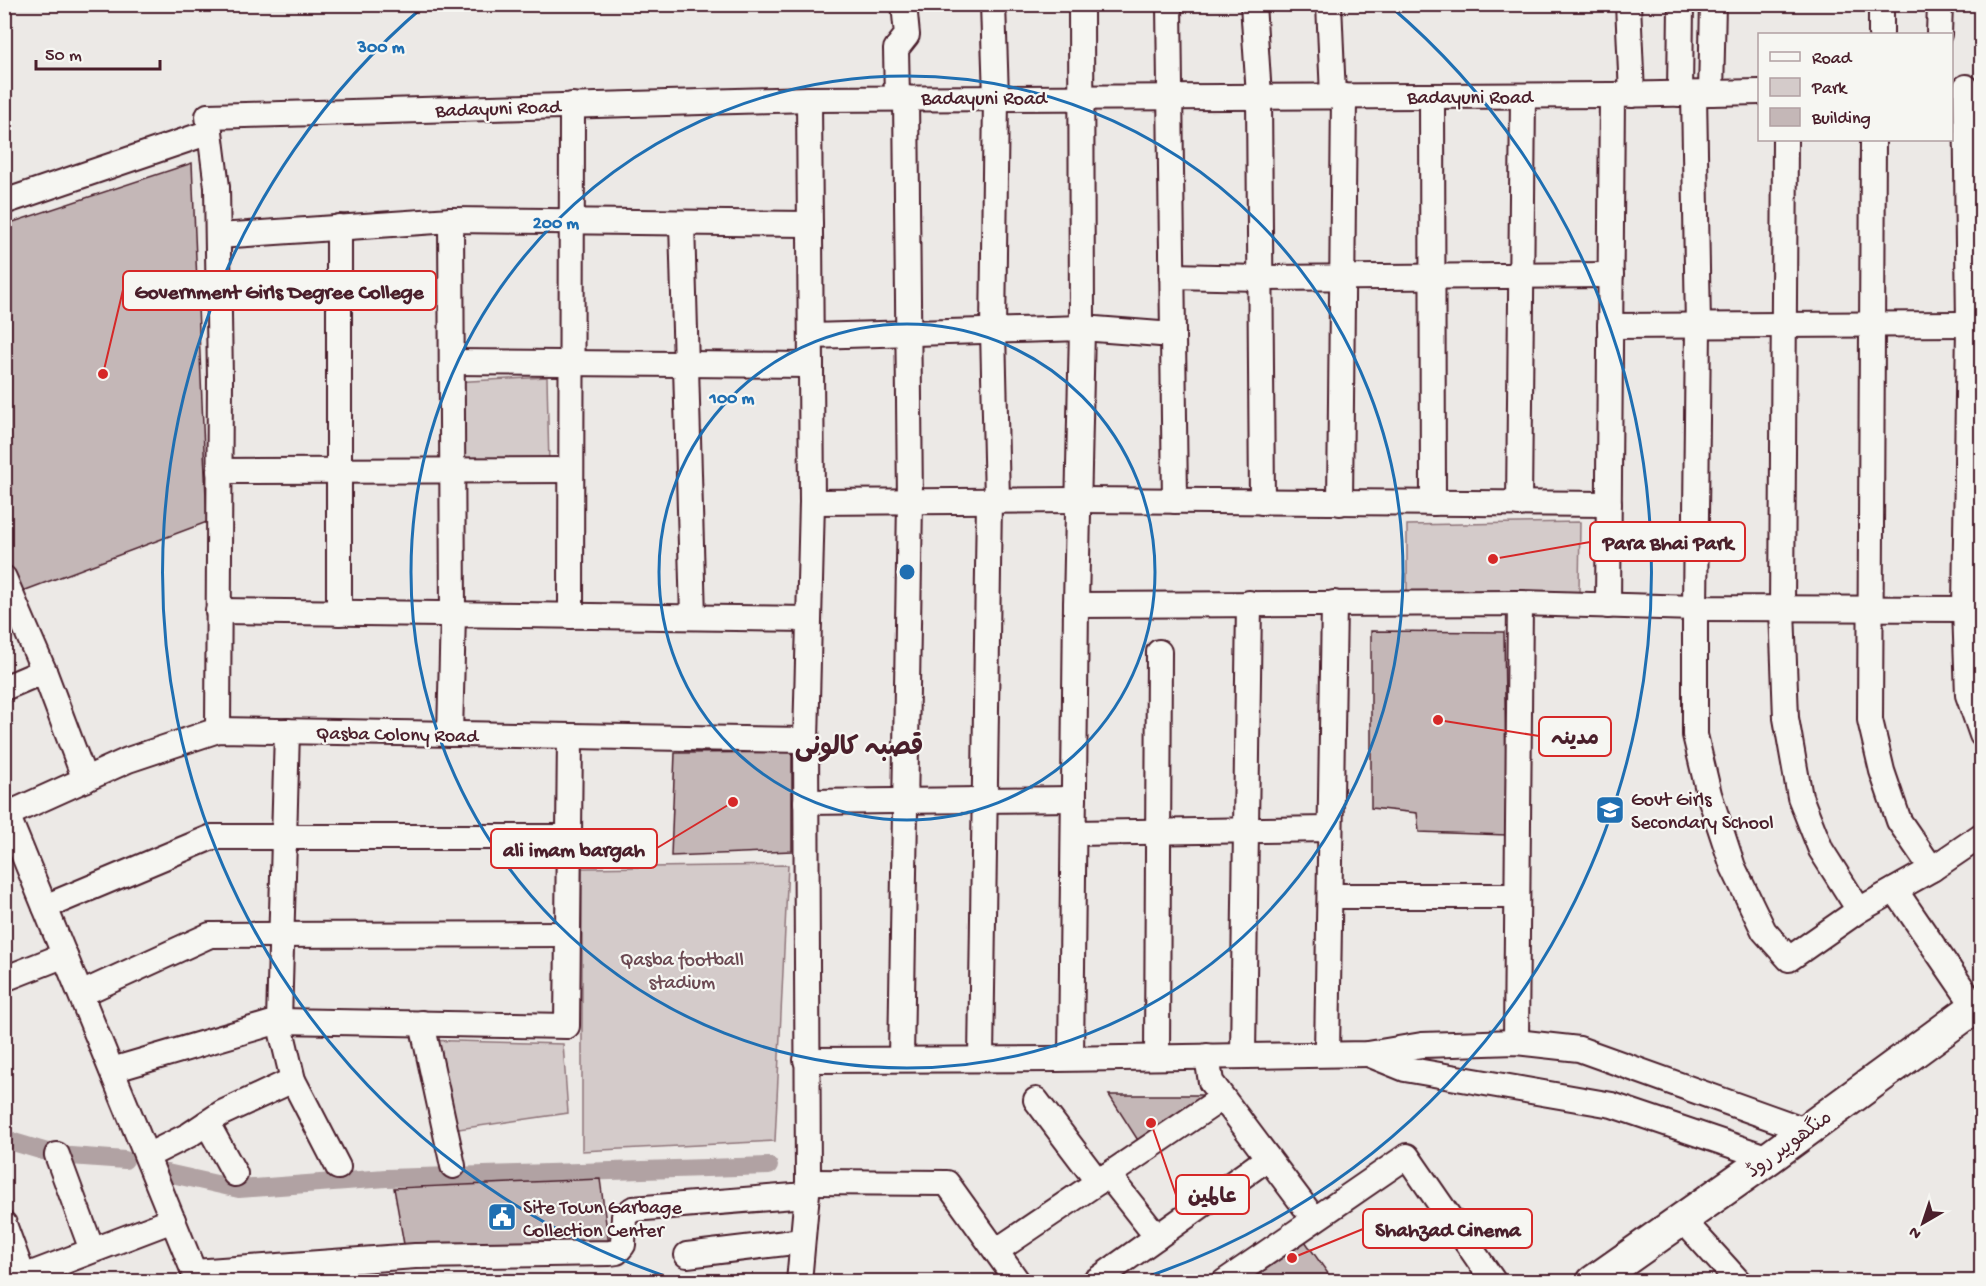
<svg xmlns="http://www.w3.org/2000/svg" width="1986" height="1286" font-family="'Gochi Hand','Playpen Sans Arabic',sans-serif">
<rect width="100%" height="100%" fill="#ece9e6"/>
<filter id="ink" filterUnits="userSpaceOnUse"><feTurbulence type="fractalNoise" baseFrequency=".0167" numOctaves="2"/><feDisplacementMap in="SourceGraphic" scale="12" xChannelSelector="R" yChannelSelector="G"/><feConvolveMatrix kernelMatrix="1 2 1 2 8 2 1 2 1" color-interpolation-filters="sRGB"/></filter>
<g filter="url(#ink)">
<g fill="#d4cbca" stroke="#8f757a" stroke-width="1.5">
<path d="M547,377L549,467L456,463L452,382Z"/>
<path d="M1580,522L1579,593L1407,595V525Z"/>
<path d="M788,865L775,1141L582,1151V868Z"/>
<path d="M421,1040L563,1044L568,1113L445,1131Z"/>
</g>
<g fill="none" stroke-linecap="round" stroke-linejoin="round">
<g stroke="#b1a2a3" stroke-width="18">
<path d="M4,1137L10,1141L57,1155L125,1160"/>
<path d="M167,1173L239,1189L386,1178L769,1166"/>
</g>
</g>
<g fill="#c4b7b7" stroke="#4a1f2b" stroke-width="1.5">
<path d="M192,163L207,522L15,594L4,566V225Z"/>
<path d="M1371,631L1504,632L1507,835L1419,832L1417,813L1371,808Z"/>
<path d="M792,752V851L671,856L675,753Z"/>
<path d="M1109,1095H1205L1211,1101L1141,1145Z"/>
<path d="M600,1179L609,1245L405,1250L394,1188Z"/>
<path d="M1300,1234L1334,1282H1231Z"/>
</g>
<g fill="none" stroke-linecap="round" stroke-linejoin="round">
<g stroke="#4a1f2b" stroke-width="28">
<g id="minor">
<path d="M993,4L996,97L993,331L997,500"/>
<path d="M1169,4L1175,501"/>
<path d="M1253,4L1259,96L1262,502"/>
<path d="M1329,4L1333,96"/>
<path d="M1628,4L1632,95"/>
<path d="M1881,34V4"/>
<path d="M1939,34L1940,4"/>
<path d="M1966,87L1969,324L1965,609L1968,695L1982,735"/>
<path d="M1711,93L1713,4"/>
<path d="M1680,94L1681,4"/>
<path d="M1694,94L1698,326L1695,608V735L1709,794L1733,867L1764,931L1789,959L1859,910L1932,869L1982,835"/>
<path d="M1432,96L1433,503"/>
<path d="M897,98L896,49L907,35L904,4"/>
<path d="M1785,140L1782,609L1786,718L1800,797L1821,850L1859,910"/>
<path d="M1873,140L1870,720L1882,771L1899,821L1932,869"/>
<path d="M4,202L210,132"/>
<path d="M682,223L693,617"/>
<path d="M339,227V613"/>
<path d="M218,236L451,220L810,224"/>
<path d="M1172,276L1260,278L1611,275"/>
<path d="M1610,326L1969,324"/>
<path d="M811,336L1082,328L1173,335"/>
<path d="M452,362L811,365"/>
<path d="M219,471L571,470"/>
<path d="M812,502L1078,500L1609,504"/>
<path d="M1340,503L1344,96"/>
<path d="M1519,504L1523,96"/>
<path d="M4,578L44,671L85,780"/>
<path d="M1076,605L1520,603L1695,608L1965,609"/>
<path d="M1608,606L1612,95"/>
<path d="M218,611L809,619"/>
<path d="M571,616L572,105"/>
<path d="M4,688L44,671"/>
<path d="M218,730L220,379L217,187L208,116L809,99L1612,95L1760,92"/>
<path d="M287,731L279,1021L293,1080L338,1167"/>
<path d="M450,734L453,614L451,220"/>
<path d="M806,802L1074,799"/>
<path d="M4,807L198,1282"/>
<path d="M4,816L128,760L218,730L806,740"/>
<path d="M1074,833L1330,829"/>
<path d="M1895,890L1975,1007"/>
<path d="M1330,896H1517"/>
<path d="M45,907L212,837H569"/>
<path d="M4,979L65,955"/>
<path d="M81,994L210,935L568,934"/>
<path d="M422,1023L453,1166"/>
<path d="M1516,1042L1520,603"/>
<path d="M1327,1054L1334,603"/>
<path d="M1368,1054L1405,1069L1612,1105L1769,1158"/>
<path d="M1243,1055L1249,603"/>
<path d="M1207,1056L1211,1082L1314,1219"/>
<path d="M1157,1057L1159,652"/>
<path d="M1071,1058L1076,605L1082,328L1081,4"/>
<path d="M901,1059L910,501L906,98"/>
<path d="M981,1059L989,500"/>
<path d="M806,1060L1058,1059L1368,1054L1422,1045L1516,1042L1579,1049L1805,1130"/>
<path d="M112,1070L279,1021L567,1026L570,737"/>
<path d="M1036,1100L1098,1182"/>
<path d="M207,1123L235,1174"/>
<path d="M57,1155L92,1250"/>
<path d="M147,1156L189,1135L222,1113L293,1080"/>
<path d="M1108,1175L1157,1237"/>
<path d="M808,1182L947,1183L1018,1282"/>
<path d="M1681,1218L1739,1282"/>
<path d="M4,1224L23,1276"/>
<path d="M996,1251L1222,1098"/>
<path d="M687,1255L802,1241"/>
<path d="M194,1272L415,1256L610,1253L617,1252L623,1245L624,1216L633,1209L806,1195"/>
<path d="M10,1282L173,1220"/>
<path d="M799,1282L808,1182L806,740L812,502L809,99"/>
<path d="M1094,1282L1268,1158"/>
<path d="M1224,1282L1407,1156L1494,1282"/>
</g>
</g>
<g stroke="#4a1f2b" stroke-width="36">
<path id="major" d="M1593,1282L1769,1158L1982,1002"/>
</g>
<use href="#minor" stroke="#f6f6f2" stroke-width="24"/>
<use href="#major" stroke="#f6f6f2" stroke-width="32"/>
</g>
</g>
<g fill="none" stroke="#1f6fb2" stroke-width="3">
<circle cx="907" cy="572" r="248"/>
<circle cx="907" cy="572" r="496"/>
<path d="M677 1280A744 744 0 0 1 424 6M1390 6A744 744 0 0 1 1137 1280"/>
</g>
<defs>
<g id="school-square" transform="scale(1.5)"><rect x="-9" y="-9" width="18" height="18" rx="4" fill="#1f6fb2" stroke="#f6f6f2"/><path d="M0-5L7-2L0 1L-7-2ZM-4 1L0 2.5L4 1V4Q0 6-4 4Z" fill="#fff"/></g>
<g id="civic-square" transform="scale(1.5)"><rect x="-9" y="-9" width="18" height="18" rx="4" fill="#1f6fb2" stroke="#f6f6f2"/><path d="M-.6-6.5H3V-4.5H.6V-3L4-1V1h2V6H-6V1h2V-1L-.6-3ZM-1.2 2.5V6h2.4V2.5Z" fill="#fff"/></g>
</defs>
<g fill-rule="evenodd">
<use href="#school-square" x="1610" y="810"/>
<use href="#civic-square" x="502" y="1217"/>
</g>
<g text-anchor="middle" stroke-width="4.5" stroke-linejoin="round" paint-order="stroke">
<g font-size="20" fill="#4a1f2b" stroke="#f6f6f2">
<text x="1470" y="103">Badayuni Road</text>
<text x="984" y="104">Badayuni Road</text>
<text transform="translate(498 107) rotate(-2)" y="7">Badayuni Road</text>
<text transform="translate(397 733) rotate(1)" y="7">Qasba Colony Road</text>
<text transform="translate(1788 1143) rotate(-36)" y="7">منگھوپیر روڈ</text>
</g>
<g font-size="20" fill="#4a1f2b" stroke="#f6f6f2" text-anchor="start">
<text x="1631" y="805">Govt Girls<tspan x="1631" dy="23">Secondary School</tspan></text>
<text x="523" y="1213">Site Town Garbage<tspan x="523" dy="23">Collection Center</tspan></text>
</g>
<g font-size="20" fill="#6c4a53" stroke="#f6f6f2">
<text x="682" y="965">Qasba football<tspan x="682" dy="23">stadium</tspan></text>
</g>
<g font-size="26" font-weight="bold" fill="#4a1f2b" stroke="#f6f6f2">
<text x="859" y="754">قصبہ کالونی</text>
</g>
</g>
<circle cx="907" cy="572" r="9" fill="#1f6fb2" stroke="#f6f6f2" stroke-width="3"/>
<g font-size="18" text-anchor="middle" font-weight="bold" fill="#1f6fb2" stroke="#f6f6f2" stroke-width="4.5" stroke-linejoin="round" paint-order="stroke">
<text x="381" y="52">300 m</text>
<text x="556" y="228">200 m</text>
<text x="732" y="403">100 m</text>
</g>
<path fill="none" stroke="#d62828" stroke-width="2" d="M103 374L123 290M1493 559L1590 542M1438 720L1539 736M733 802L657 848M1151 1123L1176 1195M1292 1258L1363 1229"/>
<g fill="#d62828" stroke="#f6f6f2" stroke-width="2">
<circle cx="103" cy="374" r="6"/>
<circle cx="1493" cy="559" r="6"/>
<circle cx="1438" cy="720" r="6"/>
<circle cx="733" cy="802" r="6"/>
<circle cx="1151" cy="1123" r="6"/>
<circle cx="1292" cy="1258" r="6"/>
</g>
<g fill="#f6f6f2" stroke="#d62828" stroke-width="2">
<rect x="123" y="271" width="313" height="39" rx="6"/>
<rect x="1590" y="522" width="155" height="39" rx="6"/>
<rect x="1539" y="717" width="72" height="39" rx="6"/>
<rect x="491" y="829" width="166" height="39" rx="6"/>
<rect x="1176" y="1175" width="73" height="39" rx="6"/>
<rect x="1363" y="1209" width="169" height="39" rx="6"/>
</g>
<g font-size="21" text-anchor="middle" font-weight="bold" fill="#4a1f2b">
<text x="279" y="298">Government Girls Degree College</text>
<text x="1668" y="549">Para Bhai Park</text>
<text x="1575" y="744">مدینہ</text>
<text x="574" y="856">ali imam bargah</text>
<text x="1212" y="1202">عالمین</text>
<text x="1448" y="1236">Shahzad Cinema</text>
</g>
<rect width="1986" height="1286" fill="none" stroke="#f6f6f2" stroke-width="24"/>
<rect x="12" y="12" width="1962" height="1262" fill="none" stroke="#4a1f2b" stroke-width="2" filter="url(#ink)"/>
<rect x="1758" y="33" width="195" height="108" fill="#f6f6f2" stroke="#b1a0a2" stroke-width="1.5"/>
<rect x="1770" y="52" width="30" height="9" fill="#f6f6f2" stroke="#b1a0a2" stroke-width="1.5"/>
<text x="1812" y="63" font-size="18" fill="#4a1f2b">Road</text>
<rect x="1770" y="78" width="30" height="18" fill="#d4cbca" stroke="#b1a0a2" stroke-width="1.5"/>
<text x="1812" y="93" font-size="18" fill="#4a1f2b">Park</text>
<rect x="1770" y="108" width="30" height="18" fill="#c4b7b7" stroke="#b1a0a2" stroke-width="1.5"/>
<text x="1812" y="123" font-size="18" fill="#4a1f2b">Building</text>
<g transform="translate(1923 1223) rotate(219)" stroke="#f6f6f2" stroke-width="4.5" paint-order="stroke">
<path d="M0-4.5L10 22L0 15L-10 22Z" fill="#4a1f2b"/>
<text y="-9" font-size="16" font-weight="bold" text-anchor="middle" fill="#4a1f2b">N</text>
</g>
<path d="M36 60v9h124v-9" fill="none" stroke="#4a1f2b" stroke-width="3"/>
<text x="45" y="60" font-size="18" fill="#4a1f2b" stroke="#f6f6f2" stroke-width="4.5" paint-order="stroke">50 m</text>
</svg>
